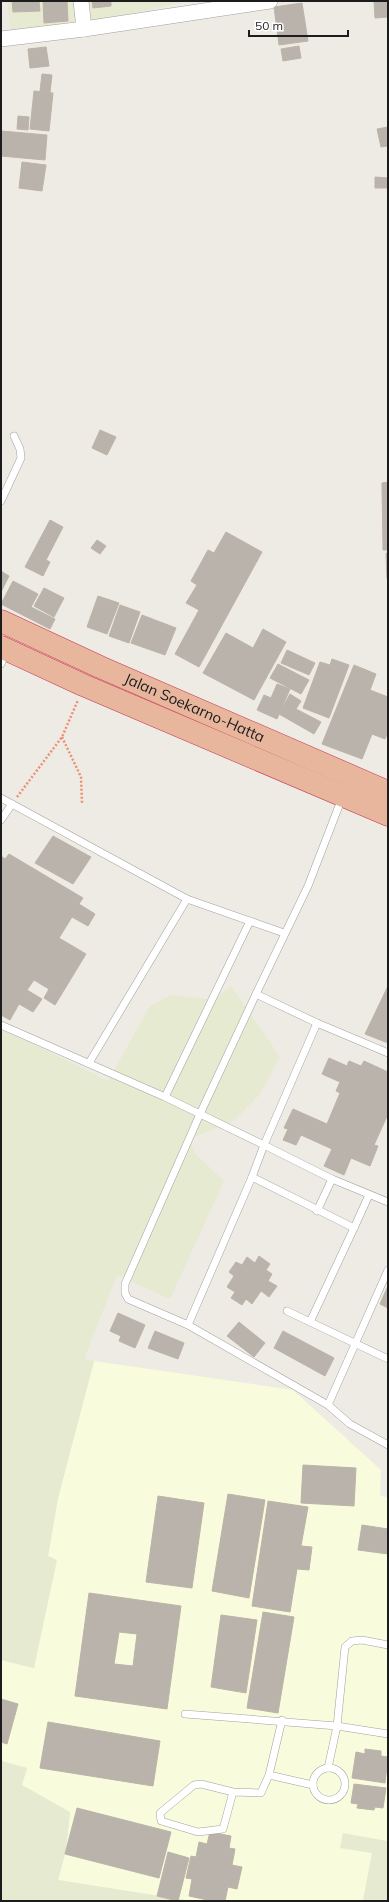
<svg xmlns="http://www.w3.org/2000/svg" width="389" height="1902" font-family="Mulish,sans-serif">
<rect width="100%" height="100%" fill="#edebe3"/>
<path fill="#f8fcdd" d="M94,1361L293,1390L381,1470L380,1495L388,1498V1841L340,1847L372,1853L363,1901H164L58,1880L66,1850L70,1812L17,1798L27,1768L1,1761V1660L34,1668L56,1560L48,1556L58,1498Z"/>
<g fill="#e5ead0">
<path d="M7,1H188L78,25L11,31Z"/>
<path d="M231,986L280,1057L260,1094L235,1120L189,1139L196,1155L224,1181L170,1299L117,1275L84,1359L94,1361L58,1498L48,1556L57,1560L34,1668L1,1660V1028L108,1081L150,1006L172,995L214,1000Z"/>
<path d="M1,1761L27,1768L22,1785L70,1812L66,1850L58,1880L192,1901H1Z"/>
<path d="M343,1833L387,1841L388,1839V1901H363L372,1853L340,1848Z"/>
</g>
<g fill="#b9b3ac" stroke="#bdb3a7" fill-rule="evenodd">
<path d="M12,1H39L40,11L13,12Z"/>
<path d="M43,1H67L68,21L44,23Z"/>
<path d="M92,1H111V6L93,8Z"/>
<path d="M374,1H388V17L375,18Z"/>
<path d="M302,3L308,41L279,45L274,7Z"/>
<path d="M299,46L301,58L283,61L281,49Z"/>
<path d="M46,47L49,66L30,68L28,49Z"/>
<path d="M42,74L52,75L50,92L40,91Z"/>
<path d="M34,91L53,93L49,131L30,129Z"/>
<path d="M18,116L29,117L28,130L17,129Z"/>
<path d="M388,127V146L381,147L377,129Z"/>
<path d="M1,131L47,135L45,160L1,156Z"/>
<path d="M22,162L46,165L42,191L19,188Z"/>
<path d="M375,177L388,178V188H375Z"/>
<path d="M100,430L116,437L107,455L92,448Z"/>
<path d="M388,482V550H383L382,483Z"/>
<path d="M50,520L63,527L46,560L50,562L43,576L25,567Z"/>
<path d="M226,532L262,552L199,667L175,654L199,610L186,603L197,585L191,581L208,550L214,553Z"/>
<path d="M97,540L106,546L100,554L91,548Z"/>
<path d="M386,553H388V579H387Z"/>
<path d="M1,571L9,576L1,592Z"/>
<path d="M13,581L38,594L31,607L55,619L50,629L1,604Z"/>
<path d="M44,588L64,598L54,617L34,606Z"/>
<path d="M98,596L119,603L107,634L87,627Z"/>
<path d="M120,605L140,612L129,643L109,636Z"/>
<path d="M142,615L176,628L165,655L131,643Z"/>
<path d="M263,629L286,642L254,700L203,673L226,633L253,648Z"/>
<path d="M287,650L315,663L309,675L281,663Z"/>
<path d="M332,659L349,665L329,718L303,708L320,662L330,665Z"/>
<path d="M278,664L309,680L301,694L270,678Z"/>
<path d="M354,665L376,674L370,690L388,697V732L385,739L372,734L362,759L322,744Z"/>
<path d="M277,684L290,689L277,719L257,710L264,695L271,698Z"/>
<path d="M290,694L301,701L296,709L321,722L314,734L279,714Z"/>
<path d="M53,836L91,857L73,884L35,863Z"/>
<path d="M9,854L83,898L79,904L95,914L88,926L72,917L59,938L86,954L55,1005L44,998L49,989L34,980L27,990L42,999L33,1012L19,1004L10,1020L1,1015V856L5,859Z"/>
<path d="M388,986V1043L365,1034Z"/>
<path d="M329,1058L347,1066L349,1061L361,1066L364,1061L388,1072V1114L374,1145L378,1146L370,1166L351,1158L344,1175L324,1166L332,1149L301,1135L296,1145L283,1140L288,1129L284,1128L293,1109L327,1124L340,1093L336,1091L340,1082L322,1074Z"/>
<path d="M259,1256L270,1264L266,1270L272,1274L268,1281L277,1286L269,1297L261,1291L252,1304L246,1299L242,1305L231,1298L235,1292L227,1287L234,1276L229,1272L236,1262L242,1265L247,1257L255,1263Z"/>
<path d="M388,1286V1308L380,1304Z"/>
<path d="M118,1313L145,1325L135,1348L119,1341L121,1336L110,1331Z"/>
<path d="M239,1322L265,1343L254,1357L227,1336Z"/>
<path d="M155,1331L184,1343L178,1359L148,1348Z"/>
<path d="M283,1331L334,1358L325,1376L274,1348Z"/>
<path d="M303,1465L356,1468L354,1506L301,1503Z"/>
<path d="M228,1494L265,1500L249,1598L212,1591Z"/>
<path d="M158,1496L204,1503L192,1588L146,1582Z"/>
<path d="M268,1501L308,1507L301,1546L312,1547L309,1570L297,1569L290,1612L252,1606Z"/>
<path d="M362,1525L388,1529V1554L358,1550Z"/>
<path d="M89,1593L181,1606L167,1709L75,1696ZM119,1632L137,1634L133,1666L114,1664Z"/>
<path d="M263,1612L294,1617L278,1713L247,1708Z"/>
<path d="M221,1615L257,1620L246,1693L211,1687Z"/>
<path d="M1,1699L18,1704L7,1744L1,1742Z"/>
<path d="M48,1722L160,1741L153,1786L40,1768Z"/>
<path d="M365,1749L381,1751V1756L388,1757L385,1783L352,1778L356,1752L365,1754Z"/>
<path d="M354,1784L386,1788L383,1808L375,1807L374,1810L357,1808L358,1804L351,1803Z"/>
<path d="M77,1808L171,1832L159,1878L65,1854Z"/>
<path d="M210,1832L231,1836L229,1848L235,1849L232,1865L242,1867L237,1889L228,1887L225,1901H212L189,1896L192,1879L186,1878L191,1856L196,1857L199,1842L207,1844Z"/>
<path d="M168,1852L189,1858L178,1901L157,1896Z"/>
</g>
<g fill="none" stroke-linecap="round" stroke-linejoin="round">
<g stroke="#a0a0a0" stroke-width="8">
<g id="service">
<path d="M1,501L21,458L20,449L14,436"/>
<path d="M1,664L6,652"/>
<path d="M1,798L187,899L284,933"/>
<path d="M342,798L308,886L256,994L317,1023L388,1053"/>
<path d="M1,820L12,804"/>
<path d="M256,994L200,1114L125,1284V1293L128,1299L188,1325L328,1405L388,1270"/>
<path d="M317,1023L264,1145L332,1179L388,1202"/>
<path d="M1,1025L165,1097L264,1145L252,1177L188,1325"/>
<path d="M89,1063L187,899"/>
<path d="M165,1097L250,921"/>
<path d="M252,1177L354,1228L369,1195"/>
<path d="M317,1211L332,1179"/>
<path d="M287,1311L388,1359"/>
<path d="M310,1322L354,1228"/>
<path d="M328,1405L350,1424L388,1445"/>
<path d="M185,1714L337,1726L388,1734"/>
<path d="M328,1768L337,1726L345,1647L352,1641L362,1640L388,1645"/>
<circle cx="329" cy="1784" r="16"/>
<path d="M269,1775L282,1720"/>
<path d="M233,1792L223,1829L198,1832L161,1821L160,1813L194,1785L201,1784L233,1792L261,1793L269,1775L313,1785"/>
</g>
</g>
<g stroke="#a0a0a0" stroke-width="16">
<g id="minor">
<path d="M81,1L84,29"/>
<path d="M1,39L84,29L270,1"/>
</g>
</g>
<g stroke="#c83354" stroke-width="23">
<g id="trunk">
<path id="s1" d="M1,621L100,667L388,792"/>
<path d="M1,647L83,685L388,815"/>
</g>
</g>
<g stroke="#ed8f74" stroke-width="2.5" stroke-dasharray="2 2" stroke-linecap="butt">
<path d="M62,737L81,777L82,803"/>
<path d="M17,797L62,737L78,700"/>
</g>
<use href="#service" stroke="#fff" stroke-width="7"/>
<use href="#minor" stroke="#fff" stroke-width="15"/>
<use href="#trunk" stroke="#e8b69c" stroke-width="22"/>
</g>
<g text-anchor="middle" stroke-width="4" stroke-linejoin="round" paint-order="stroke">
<g font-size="15" fill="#1c1c1c" stroke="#fff">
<text dy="5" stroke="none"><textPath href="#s1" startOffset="212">Jalan Soekarno-Hatta</textPath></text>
</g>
</g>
<rect width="389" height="1902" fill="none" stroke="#1c1c1c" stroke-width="4"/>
<path d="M249 30v6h99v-6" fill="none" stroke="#1c1c1c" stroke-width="2"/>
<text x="255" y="30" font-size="12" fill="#1c1c1c" stroke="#ffffff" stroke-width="3" paint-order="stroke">50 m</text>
</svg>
